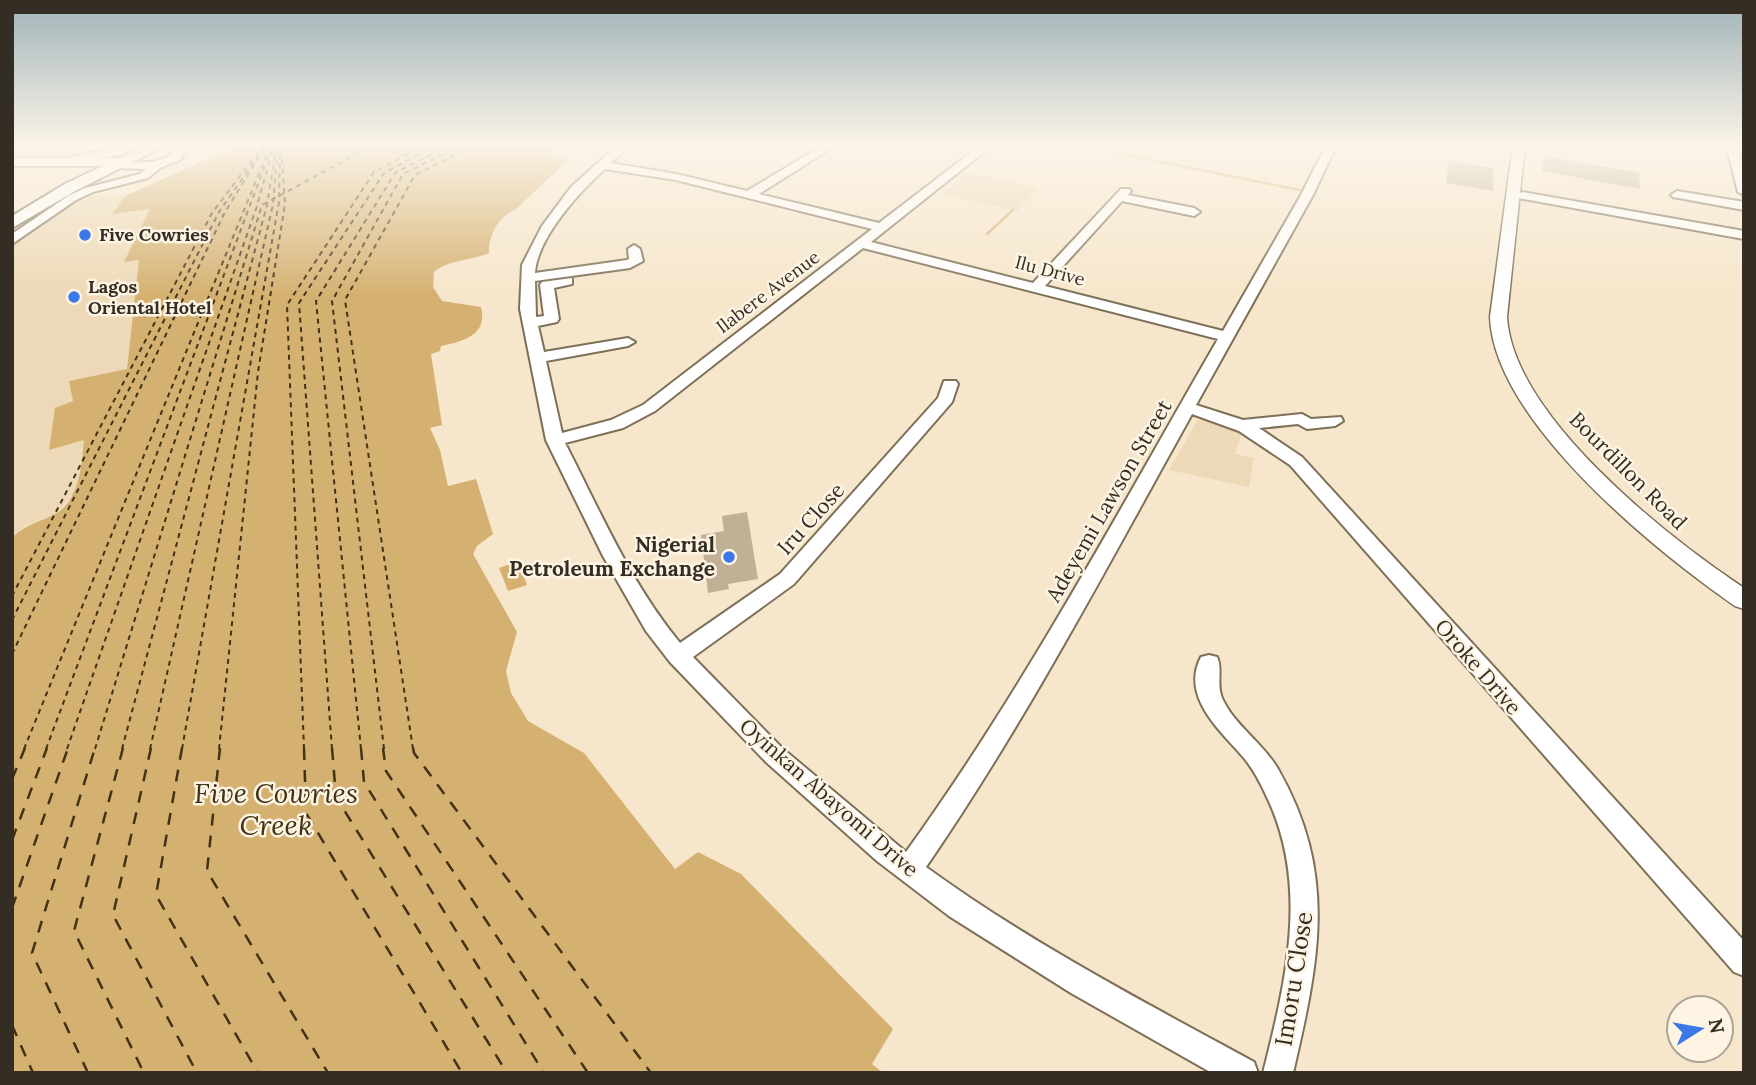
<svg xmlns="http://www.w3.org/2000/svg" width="1756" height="1085" font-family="Lora,serif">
<rect width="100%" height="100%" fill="#f6e6cb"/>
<g fill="#edd9b7">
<path d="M969,172L1037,187H1040L1017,211L942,194Z"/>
<path d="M82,196H125L112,213L150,209L125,261L139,260L127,369L73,401L49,449L84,440L76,491L57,513L24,526L12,538V246Z"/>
<path d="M1212,418L1244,427L1235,454L1254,458L1249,487L1169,470L1197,421Z"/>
</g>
<g fill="#d5b171">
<path d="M241,144H568L546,156L570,158L515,210C498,216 488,237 489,253C470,261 450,259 434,272L433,287L442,301L481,307C488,335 464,341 441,346L440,351L431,354L442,425L430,428L440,450L448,486L476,479L493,534L477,546L473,554L517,632L506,671L511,693L528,721L584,753L675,869L698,852L741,874L893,1029L872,1064L883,1073H12V538C27,523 38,523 55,514C80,500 81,466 84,440L49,450L55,408L73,401L69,381L127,369L139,260L124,262L150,209L112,214L125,196Z"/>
<path d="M518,561L527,585L508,591L499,568Z"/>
</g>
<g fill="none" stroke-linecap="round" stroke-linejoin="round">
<g stroke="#d5b171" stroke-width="2.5">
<path d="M1071,144L1300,190"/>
<path d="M987,234L1013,210"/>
</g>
<g stroke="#423316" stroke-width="2" stroke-dasharray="5 4.5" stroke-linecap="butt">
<path d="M12,596L212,213L264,144"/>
<path d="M12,620L219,212L265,146"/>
<path d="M12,654L225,212L267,144"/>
<path d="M24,749L271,144"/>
<path d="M46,749L273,144"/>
<path d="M67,749L257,206L274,144"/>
<path d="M95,749L262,205L375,144"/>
<path d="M122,749L267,205L277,144"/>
<path d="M150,749L273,204L278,144"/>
<path d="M182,749L279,202L280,144"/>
<path d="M219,749L258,372L285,204L281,144"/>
<path d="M304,749L287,305L374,172L427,144"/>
<path d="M332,749L299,303L384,173L438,144"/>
<path d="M361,749L316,301L395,173L452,144"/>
<path d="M384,749L332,301L403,174L463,144"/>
<path d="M413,749L345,300L415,175L476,144"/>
</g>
<g stroke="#423316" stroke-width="2.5" stroke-dasharray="12 10" stroke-linecap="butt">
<path d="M123,748L74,931L144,1073"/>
<path d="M151,748L113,915L197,1073"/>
<path d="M182,748L156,895L258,1073"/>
<path d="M220,748L207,871L328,1073"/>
<path d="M304,748L306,813L462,1073"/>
<path d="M332,748L336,797L507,1073"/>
<path d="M361,748L364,782L544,1073"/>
<path d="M383,748L386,771L588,1073"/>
<path d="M413,748L414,753L651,1073"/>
<path d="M12,779L25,748"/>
<path d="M12,840L47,748"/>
<path d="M12,908L68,748"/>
<path d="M12,1025L33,1073"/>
<path d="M88,1073L32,953L95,748"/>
</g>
</g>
<g fill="#bfb096">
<path d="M1544,156L1639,173L1640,189L1542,171Z"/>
<path d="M1449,161L1493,168V191L1446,183Z"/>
<path d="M747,512L758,579L728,584L729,589L708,593L701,535L724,531L722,516Z"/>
</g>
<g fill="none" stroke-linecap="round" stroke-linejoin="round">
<g stroke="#7e7058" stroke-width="4">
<g id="minor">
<path d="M179,144H189L180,160L160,168L148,178L93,192L76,200L12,244V234L68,196L85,188L140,174L146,169L114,168L110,167V163C136,159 163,171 179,144Z"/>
<path d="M619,144H631L611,163L676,174L747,191L825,144H838L759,194L879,223L982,144H994L871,242L1033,283L1121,189H1129L1131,191L1128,195L1194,208L1200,212L1194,216L1122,201L1045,286L1223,331L1301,195L1327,144H1337L1313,195L1196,405L1243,420L1302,414L1311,419L1341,417L1343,421L1335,426L1307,429L1298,424L1259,428L1302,457L1744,941V976L1734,972L1290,465L1239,431L1192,414C1107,567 1025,723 926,867C1029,942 1142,1001 1254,1062L1258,1073H1212L1071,993L949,916L877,861L766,762L670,662L646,631L603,556L546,440L520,309L522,265L542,226L571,187ZM605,169L676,180L872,229L643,405L611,420L562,433L546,361L628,346L635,342L628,338L544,352L538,326L557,322L559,319L554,288L572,284V278L542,282L540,285L544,316L536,317L535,281L630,268L643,261L640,249L634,245L628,249L629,259L627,260L535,273C537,238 580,191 605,169ZM863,248L1218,339C1118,512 1023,690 906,852L782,748L693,657L794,584L952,402L958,384L956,381H944L938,398L780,574L680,643C631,584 600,511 565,443L623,428L655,411Z"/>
<path d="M1726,144H1736L1744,170V195L1738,192Z"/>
<path d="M1677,191L1744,202V210L1673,197L1671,195Z"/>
<path d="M1522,192L1744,231V239L1518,198V194Z"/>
<path d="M1209,655L1217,657C1223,669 1216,684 1222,698C1234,725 1263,743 1278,769C1338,874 1319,961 1293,1073H1263C1286,981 1310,885 1266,795C1260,782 1253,769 1244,758C1221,731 1180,697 1201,657Z"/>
</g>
</g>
<g stroke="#7e7058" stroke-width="3">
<g id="major">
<path d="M1513,144H1525L1507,317C1513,416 1666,536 1744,588V609L1735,606C1656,551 1494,421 1490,317Z"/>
<path d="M12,158H121L127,162L121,166H12Z"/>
</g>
</g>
<g stroke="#7e7058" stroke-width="4">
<g id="highway">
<path d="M149,144H168L77,190L12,228V216L65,184Z"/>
<path d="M119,147L124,148L126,151L124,154L72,165L65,161L67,158Z"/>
</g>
</g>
<use href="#minor" fill="#fff" fill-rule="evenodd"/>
<use href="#major" fill="#fff" fill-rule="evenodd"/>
<use href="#highway" fill="#fff" fill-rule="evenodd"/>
</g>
<linearGradient id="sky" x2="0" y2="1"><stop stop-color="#a0b3b8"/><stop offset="0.49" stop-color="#fbf4e8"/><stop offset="1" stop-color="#fbf4e8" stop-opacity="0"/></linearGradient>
<rect width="1756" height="296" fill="url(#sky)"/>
<g fill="#3c79e8" stroke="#fdf4e3" stroke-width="2.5">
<circle cx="85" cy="235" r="7"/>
<circle cx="74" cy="297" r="7"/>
<circle cx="729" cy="557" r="7"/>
</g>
<g text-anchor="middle" stroke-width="5" stroke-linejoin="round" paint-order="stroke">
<g font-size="18" font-weight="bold" fill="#332d23" stroke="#fdf4e3" text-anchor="start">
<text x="99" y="241">Five Cowries</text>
<text x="88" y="293">Lagos<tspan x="88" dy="21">Oriental Hotel</tspan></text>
</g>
<g font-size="18" fill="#332d23" stroke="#fdf4e3">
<text transform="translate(1050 271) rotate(15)" y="6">Ilu Drive</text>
<text transform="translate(768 292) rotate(-37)" y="6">Ilabere Avenue</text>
</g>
<g font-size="21" fill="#332d23" stroke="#fdf4e3">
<text transform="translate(1628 471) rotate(45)" y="7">Bourdillon Road</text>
<text transform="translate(1109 501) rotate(-60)" y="7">Adeyemi Lawson Street</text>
<text transform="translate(811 519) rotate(-48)" y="7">Iru Close</text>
<text transform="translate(1478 667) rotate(49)" y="7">Oroke Drive</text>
<text transform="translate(829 798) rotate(41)" y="7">Oyinkan Abayomi Drive</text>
</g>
<g font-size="21" font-weight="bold" fill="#332d23" stroke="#fdf4e3" text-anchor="end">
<text x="715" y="552">Nigerial<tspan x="715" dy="24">Petroleum Exchange</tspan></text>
</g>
<g font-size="24" fill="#332d23" stroke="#fdf4e3">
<text transform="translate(1294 979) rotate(-81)" y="8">Imoru Close</text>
</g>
<g font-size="28" font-style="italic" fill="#423316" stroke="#fdf4e3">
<text x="276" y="803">Five Cowries<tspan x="276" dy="32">Creek</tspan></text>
</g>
</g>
<rect width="1756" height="1085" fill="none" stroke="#332d23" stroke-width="28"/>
<g transform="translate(1700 1029) rotate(79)"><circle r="33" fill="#fdf4e3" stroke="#aca496" stroke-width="2"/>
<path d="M0-5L12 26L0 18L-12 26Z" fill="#3c79e8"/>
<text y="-10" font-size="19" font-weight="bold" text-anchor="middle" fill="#332d23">N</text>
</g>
</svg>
